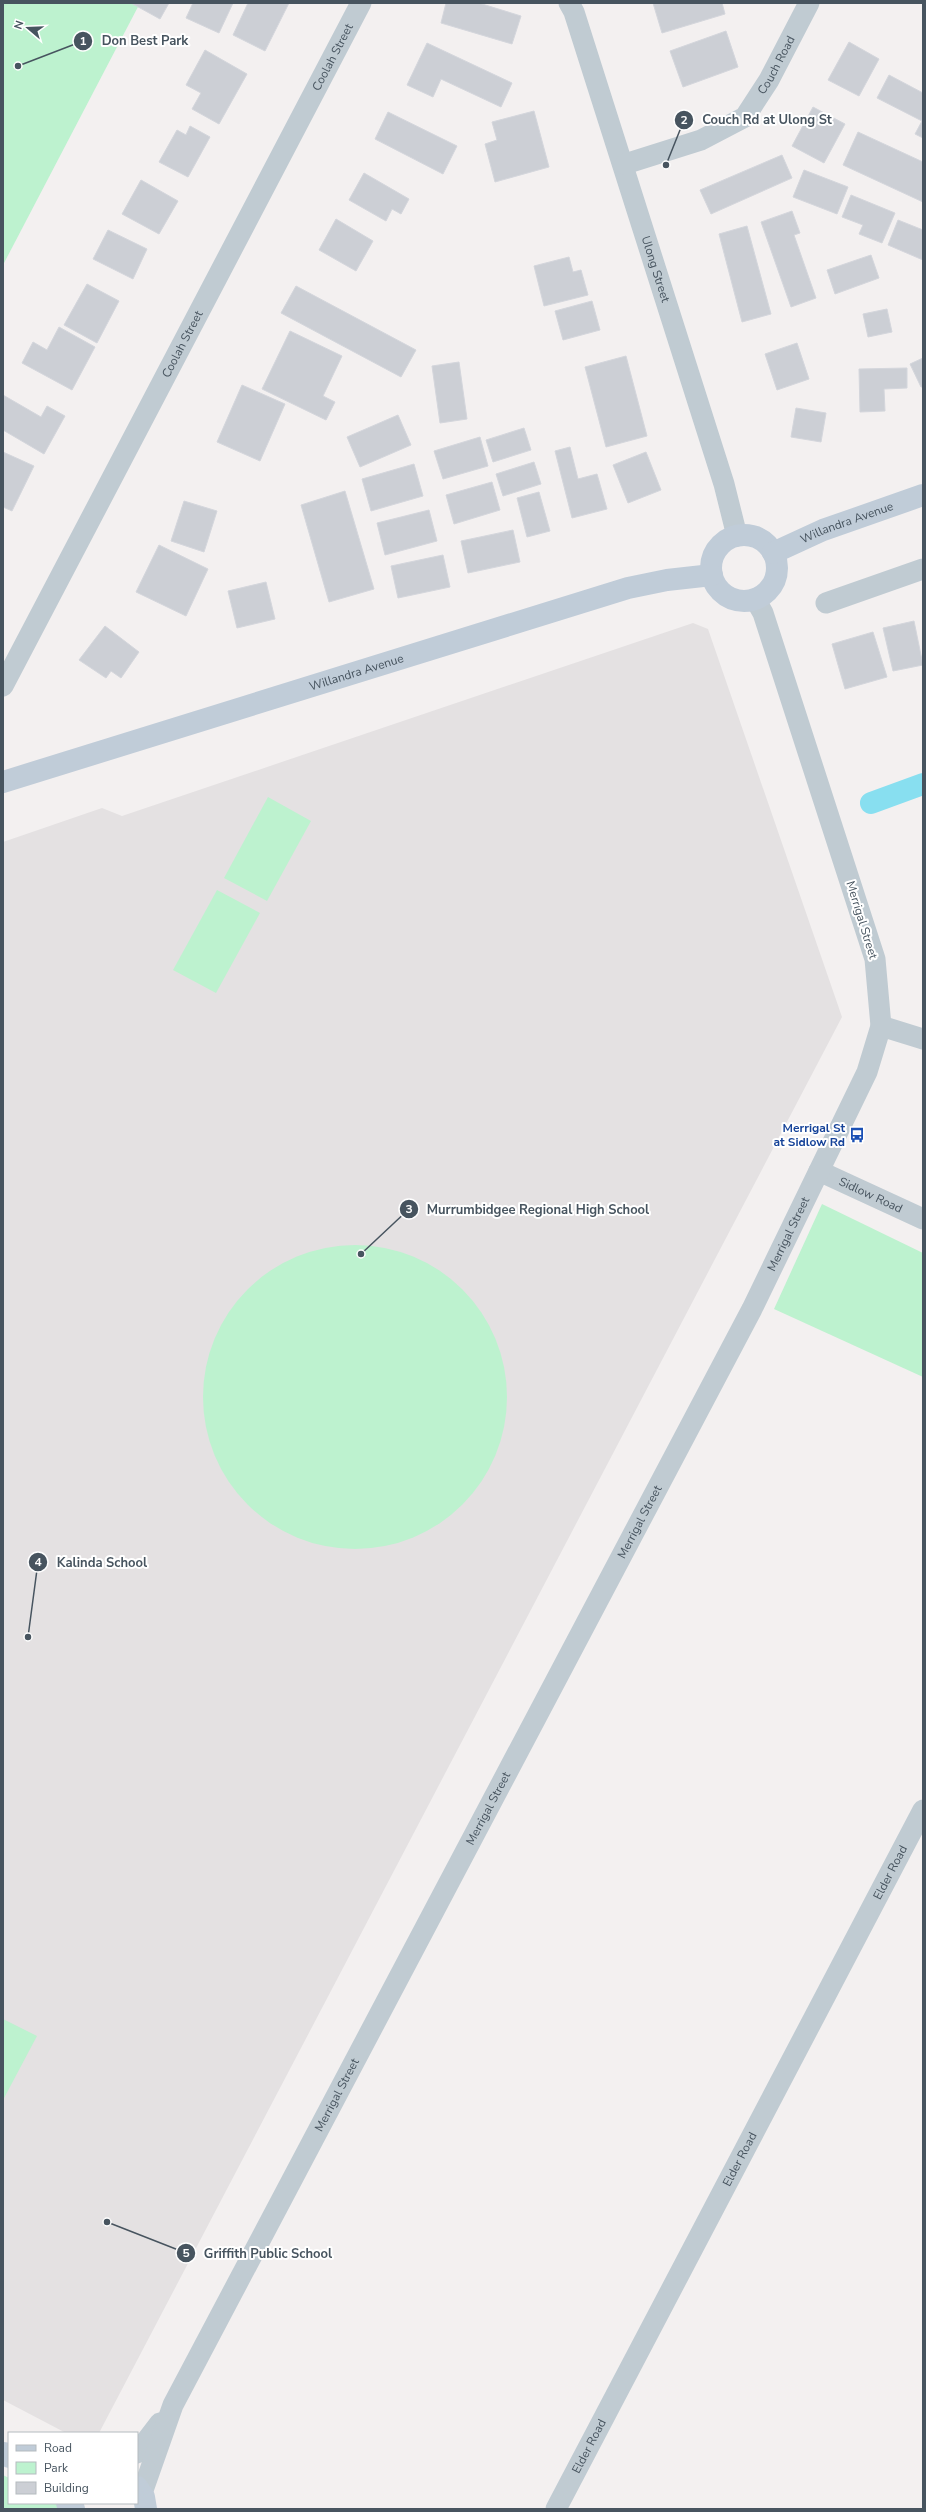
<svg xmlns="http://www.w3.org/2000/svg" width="926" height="2512" font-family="'Nunito Sans',sans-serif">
<rect width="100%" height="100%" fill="#f3f0f0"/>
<path fill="#e4e1e2" d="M693,623L708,629L842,1017L99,2433H66L3,2400V842L102,808L122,816Z"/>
<g fill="#bdf2cf">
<path d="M3,3H140L3,265Z"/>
<path d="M268,797L311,821L267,901L224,878Z"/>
<path d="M217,890L260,913L216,993L173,970Z"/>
<path d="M822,1204L923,1253V1377L774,1309Z"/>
<circle cx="355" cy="1397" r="152"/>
<path d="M3,2019L37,2036L3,2100Z"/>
<path d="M3,2475L9,2478V2503H55L60,2509H3Z"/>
</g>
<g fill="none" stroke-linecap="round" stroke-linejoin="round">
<path stroke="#88dff0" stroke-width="22" d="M871,803L923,784"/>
</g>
<g fill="#cccfd5" stroke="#d4d6dc">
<path d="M131,3H169L160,19Z"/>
<path d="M193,3H233L219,33L186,18Z"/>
<path d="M248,3H289L265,51L233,35Z"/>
<path d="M446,3H479L521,16L512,44L441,23Z"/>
<path d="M653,3H722L725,14L662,33Z"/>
<path d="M726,31L738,67L683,87L670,51Z"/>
<path d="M849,42L879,59L859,96L828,80Z"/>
<path d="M427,43L512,83L501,107L441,79L433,97L407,85Z"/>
<path d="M205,50L247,74L219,124L192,109L201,93L186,85Z"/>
<path d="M889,75L923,93V138L915,134L922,121L877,98Z"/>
<path d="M813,107L845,124L824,163L792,146Z"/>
<path d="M534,111L549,167L495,182L485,144L497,140L492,122Z"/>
<path d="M388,112L457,146L443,174L375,139Z"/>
<path d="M190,126L210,137L188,177L159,162L177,130L186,135Z"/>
<path d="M858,132L923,162V202L843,165Z"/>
<path d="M782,155L792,178L711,214L700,190Z"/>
<path d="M804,170L848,187L837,214L793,197Z"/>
<path d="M364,173L409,199L401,214L392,209L386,221L349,200Z"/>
<path d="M141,180L178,201L159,234L122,214Z"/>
<path d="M851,195L895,213L882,243L859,234L863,225L842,217Z"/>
<path d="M792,211L800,233L794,235L816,298L791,307L761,222Z"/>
<path d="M336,219L373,241L356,271L319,250Z"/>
<path d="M898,220L923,230V260L888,245Z"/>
<path d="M747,226L771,314L742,322L719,234Z"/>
<path d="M108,230L147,249L133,279L93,259Z"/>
<path d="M871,255L879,278L835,294L827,270Z"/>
<path d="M569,257L573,272L581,270L588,295L544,306L534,266Z"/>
<path d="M87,284L119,301L97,343L64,325Z"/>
<path d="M296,286L416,350L401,377L281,313Z"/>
<path d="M592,301L600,330L563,340L555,311Z"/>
<path d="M887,309L892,332L868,337L863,314Z"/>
<path d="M59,327L95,347L72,390L22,363L33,342L47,350Z"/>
<path d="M290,331L342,356L323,396L335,402L326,420L262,389Z"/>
<path d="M797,343L809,379L777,390L765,354Z"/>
<path d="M626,356L647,436L606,447L585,367Z"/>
<path d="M923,358V387H921L910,364Z"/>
<path d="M459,362L467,419L440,423L432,366Z"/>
<path d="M907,368V388L884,389L885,411L860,412L859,369Z"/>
<path d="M242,385L285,404L260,461L217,442Z"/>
<path d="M3,395L41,417L47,406L65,416L44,454L3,430Z"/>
<path d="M796,408L826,413L821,442L791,437Z"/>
<path d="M398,415L411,445L360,467L347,437Z"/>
<path d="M524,428L531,450L493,462L486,440Z"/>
<path d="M480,437L488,466L443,479L434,451Z"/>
<path d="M570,447L578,479L597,474L607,509L572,518L555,451Z"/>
<path d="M3,452L34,466L12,511L3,507Z"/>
<path d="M646,452L661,490L628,503L613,465Z"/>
<path d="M534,462L541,484L503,496L496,474Z"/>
<path d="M414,464L423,496L371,511L362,479Z"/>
<path d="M492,482L500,510L454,524L446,495Z"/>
<path d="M345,491L374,589L329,602L301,505Z"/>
<path d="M539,492L550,531L527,537L517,498Z"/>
<path d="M184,501L217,511L204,552L171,541Z"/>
<path d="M429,510L437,541L385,555L377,523Z"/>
<path d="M513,530L520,562L468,573L461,541Z"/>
<path d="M159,545L208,569L186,616L136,592Z"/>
<path d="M443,555L450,587L398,598L391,566Z"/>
<path d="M266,582L275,619L237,628L228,591Z"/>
<path d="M914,621L923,665L893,671L883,628Z"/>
<path d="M105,626L139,652L121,678L111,671L106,678L79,660Z"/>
<path d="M873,632L887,677L845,689L832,644Z"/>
</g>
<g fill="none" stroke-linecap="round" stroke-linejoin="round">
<g stroke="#c0cbd2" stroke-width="21">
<path id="s1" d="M569,3L574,12L724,484L737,536"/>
<path id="s2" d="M625,164L701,140L745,117L769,80L809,3"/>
<path d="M826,603L923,569"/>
<path id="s3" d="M3,686L361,3"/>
<path d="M881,1026L923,1039"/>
<path id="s4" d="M819,1171L923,1219"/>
<path d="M137,2453L160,2423"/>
<path id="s5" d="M142,2493L173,2405L752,1309L867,1072L881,1026L875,959L763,613L755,599"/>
<path id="s6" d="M556,2509L923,1810"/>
</g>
<g stroke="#c0ccd8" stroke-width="22">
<circle cx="744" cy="568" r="33"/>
<path id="s7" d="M773,553L823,530L923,495"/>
<path id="s8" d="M3,782L628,588L667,580L712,575"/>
<path d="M4,2453L9,2457"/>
<path d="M137,2487L144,2497L146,2509"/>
<path d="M67,2503L74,2509"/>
</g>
</g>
<defs>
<g id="bus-bare" transform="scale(1.2)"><path d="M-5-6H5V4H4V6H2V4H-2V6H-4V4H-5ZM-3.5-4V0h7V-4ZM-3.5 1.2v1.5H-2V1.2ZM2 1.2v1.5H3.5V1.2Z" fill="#1a4fb4" stroke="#fff" stroke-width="2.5" paint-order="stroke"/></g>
</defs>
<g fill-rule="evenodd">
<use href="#bus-bare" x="857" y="1135"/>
</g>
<g text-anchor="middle" stroke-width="4" stroke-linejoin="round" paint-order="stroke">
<g font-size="12" fill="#47545f" stroke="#fff">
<text dy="4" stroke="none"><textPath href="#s3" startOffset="710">Coolah Street</textPath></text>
<text dy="4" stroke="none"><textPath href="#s2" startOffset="190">Couch Road</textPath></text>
<text dy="4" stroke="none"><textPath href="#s1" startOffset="280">Ulong Street</textPath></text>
<text dy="4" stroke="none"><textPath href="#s3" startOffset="386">Coolah Street</textPath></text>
<text dy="4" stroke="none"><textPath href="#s7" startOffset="80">Willandra Avenue</textPath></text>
<text dy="4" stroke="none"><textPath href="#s8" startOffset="370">Willandra Avenue</textPath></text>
<text transform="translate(862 920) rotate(73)" y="4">Merrigal Street</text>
<text dy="4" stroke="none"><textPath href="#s4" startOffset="57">Sidlow Road</textPath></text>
<text dy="4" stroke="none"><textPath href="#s5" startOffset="1416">Merrigal Street</textPath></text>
<text dy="4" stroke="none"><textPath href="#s5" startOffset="1092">Merrigal Street</textPath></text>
<text dy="4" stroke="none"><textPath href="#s5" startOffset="768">Merrigal Street</textPath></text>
<text dy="4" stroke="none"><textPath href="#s6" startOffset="719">Elder Road</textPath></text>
<text dy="4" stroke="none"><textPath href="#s5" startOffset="444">Merrigal Street</textPath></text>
<text dy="4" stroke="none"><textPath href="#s6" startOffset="395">Elder Road</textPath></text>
<text dy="4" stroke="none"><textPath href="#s6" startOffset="71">Elder Road</textPath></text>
</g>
<g font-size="12" font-weight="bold" fill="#164399" stroke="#fff" text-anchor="end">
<text x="845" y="1132">Merrigal St<tspan x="845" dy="14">at Sidlow Rd</tspan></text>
</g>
</g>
<path fill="none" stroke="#47545f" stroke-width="1.5" d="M18 66L83 41M666 165L684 120M361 1254L409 1209M28 1637L38 1562M107 2222L186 2253"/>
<g fill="#47545f" stroke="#fff" stroke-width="1.5">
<circle cx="18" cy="66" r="4"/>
<circle cx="666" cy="165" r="4"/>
<circle cx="361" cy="1254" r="4"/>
<circle cx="28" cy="1637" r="4"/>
<circle cx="107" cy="2222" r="4"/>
<circle cx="83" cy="41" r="10"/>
<circle cx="684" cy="120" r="10"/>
<circle cx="409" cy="1209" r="10"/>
<circle cx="38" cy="1562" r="10"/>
<circle cx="186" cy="2253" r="10"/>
</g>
<g font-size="12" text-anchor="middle" font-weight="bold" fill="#fff">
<text x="83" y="45">1</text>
<text x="684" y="124">2</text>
<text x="409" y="1213">3</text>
<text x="38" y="1566">4</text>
<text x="186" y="2257">5</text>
</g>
<g font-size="13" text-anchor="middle" font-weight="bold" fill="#47545f" stroke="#fff" stroke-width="4" stroke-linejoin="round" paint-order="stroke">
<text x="145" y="45">Don Best Park</text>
<text x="767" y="124">Couch Rd at Ulong St</text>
<text x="538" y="1214">Murrumbidgee Regional High School</text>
<text x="102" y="1567">Kalinda School</text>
<text x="268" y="2258">Griffith Public School</text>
</g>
<rect width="926" height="2512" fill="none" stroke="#47545f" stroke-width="8"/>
<rect x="8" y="2432" width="130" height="72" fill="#ffffff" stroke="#b5bbbf"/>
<rect x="16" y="2445" width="20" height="6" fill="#c0ccd8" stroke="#b5bbbf"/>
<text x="44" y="2452" font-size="12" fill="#47545f">Road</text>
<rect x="16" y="2462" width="20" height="12" fill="#bdf2cf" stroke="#b5bbbf"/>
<text x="44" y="2472" font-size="12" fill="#47545f">Park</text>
<rect x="16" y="2482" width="20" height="12" fill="#cccfd5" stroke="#b5bbbf"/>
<text x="44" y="2492" font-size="12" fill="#47545f">Building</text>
<g transform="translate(28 28) rotate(289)" stroke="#ffffff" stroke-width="3" paint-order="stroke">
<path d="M0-3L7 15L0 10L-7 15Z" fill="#47545f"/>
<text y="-6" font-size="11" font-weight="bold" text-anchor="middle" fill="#47545f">N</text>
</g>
</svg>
